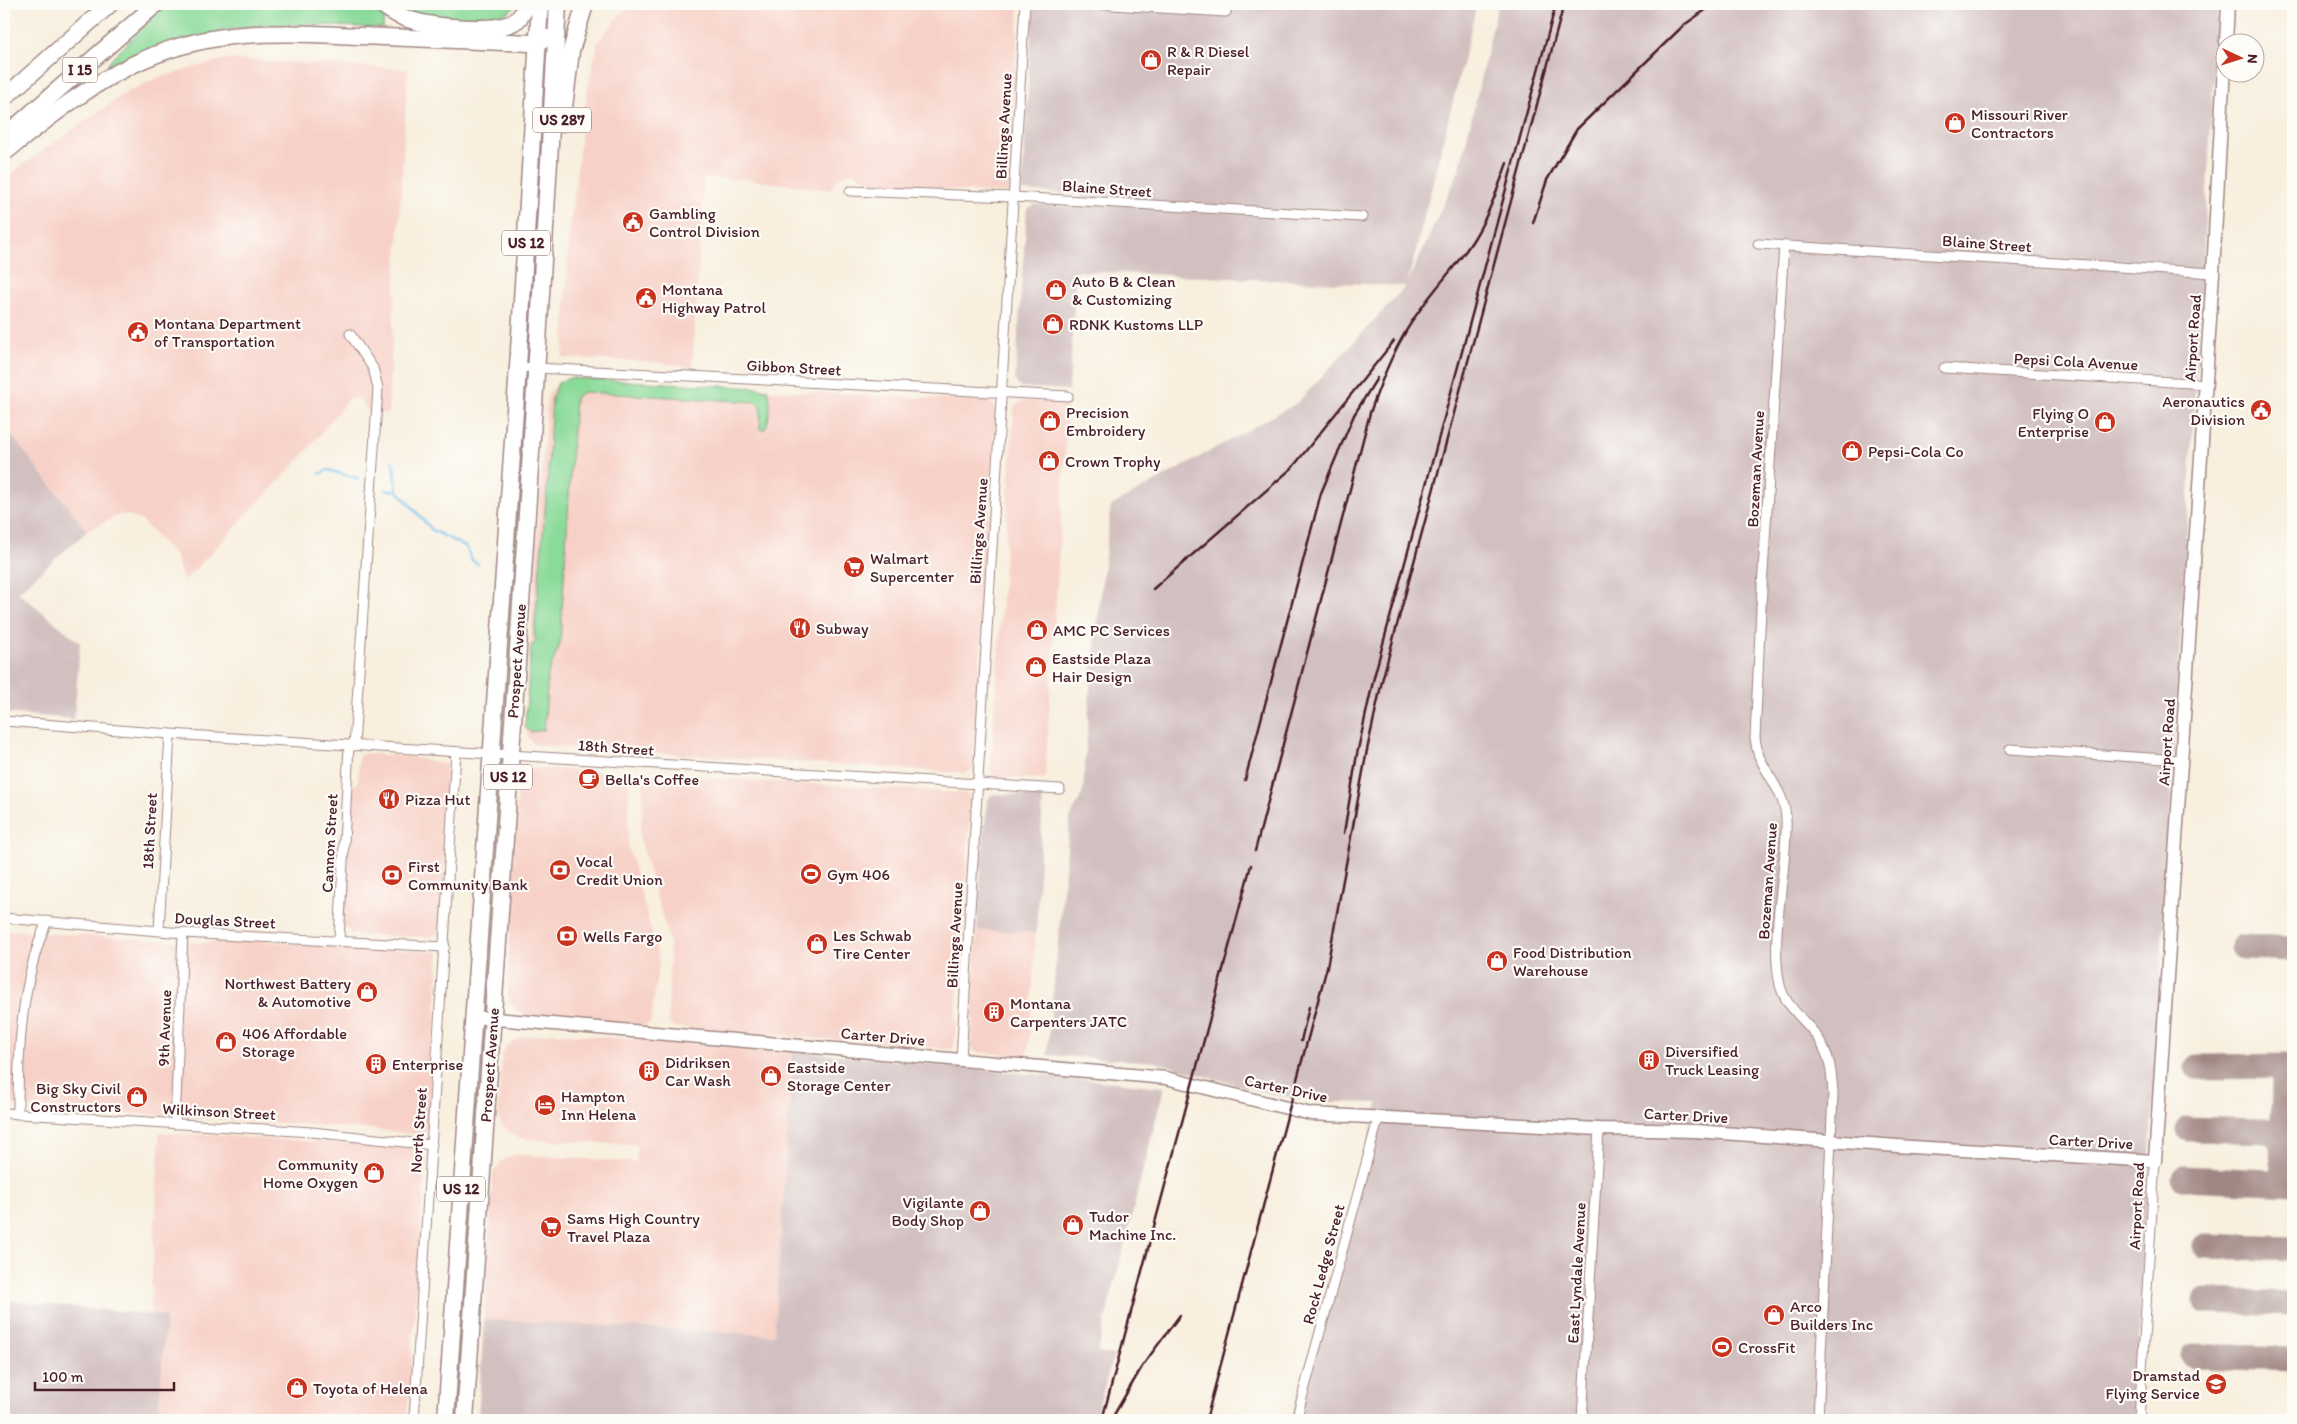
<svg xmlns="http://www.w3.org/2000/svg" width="2297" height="1424" font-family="Itim,sans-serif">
<rect width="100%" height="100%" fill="#fdfcf7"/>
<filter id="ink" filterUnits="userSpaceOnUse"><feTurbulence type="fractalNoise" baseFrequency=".02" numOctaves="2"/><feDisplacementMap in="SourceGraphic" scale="10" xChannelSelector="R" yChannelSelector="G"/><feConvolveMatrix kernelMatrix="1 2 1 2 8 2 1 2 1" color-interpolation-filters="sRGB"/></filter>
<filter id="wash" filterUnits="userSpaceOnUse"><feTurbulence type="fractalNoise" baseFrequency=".0096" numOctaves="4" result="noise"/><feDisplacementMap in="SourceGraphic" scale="20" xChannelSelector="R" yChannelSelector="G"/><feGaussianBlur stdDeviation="1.12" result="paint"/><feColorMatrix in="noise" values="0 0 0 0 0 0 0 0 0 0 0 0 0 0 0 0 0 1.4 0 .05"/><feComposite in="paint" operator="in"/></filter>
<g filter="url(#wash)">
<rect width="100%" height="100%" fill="#f8efde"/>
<g fill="#f7d1c7">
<path d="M638,4H1019L1009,193L875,186L856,173H847L835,181L830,190L742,179L704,178L692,368L658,362L563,358L569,233L587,90L598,42L622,12Z"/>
<path d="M225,59L408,69L388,414L368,412L360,399L349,398L301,458L183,582L176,557L142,521L128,515H119L87,531L4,426V181L24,164L127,92L157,78Z"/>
<path d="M564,380L987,401L992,404L996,410L973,769L966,773L535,745L528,738L524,728L547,399L550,391Z"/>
<path d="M1021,401L1068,403L1045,779L996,777L991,771L1014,407Z"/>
<path d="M365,753L410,757L446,764L447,824L441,926L439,933L432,937L352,935L342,924L350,787L358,783L359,756Z"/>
<path d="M534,768L622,773L629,782L628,845L659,960L651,1022L644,1026L528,1017L517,1011L509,1001L507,985L518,783L526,772Z"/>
<path d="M650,775L966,793L971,800L954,1047L948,1049L673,1027L668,1022L670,943L640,839L644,777Z"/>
<path d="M4,930L201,943L242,940L439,952L429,1118L427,1128L421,1134H407L382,1130L4,1105Z"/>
<path d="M977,930L1036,933L1028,1056L975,1052L973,1049L971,1043Z"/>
<path d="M553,1033L793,1051L774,1335L484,1319L493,1173L502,1161L514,1155H522L636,1162L637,1145L525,1139L514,1136L500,1123L498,1112L502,1056L507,1045L522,1037Z"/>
<path d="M160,1132L418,1148L423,1152L426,1162L407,1420H158L166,1316L150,1314Z"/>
</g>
<g fill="#d2bfc0">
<path d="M1033,4H1477L1408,282L1460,168L1498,4H2218L2134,1420H1291L1378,1103L1327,1102L1274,1095L1156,1062L1047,1055L1070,818L1083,792L1091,675L1111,506L1297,403L1406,286L1076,271L1069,390L1021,387L1017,384L1015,380L1027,209L1034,204L1080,207L1081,195L1022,191Z"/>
<path d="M4,426L87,531L18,592L80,643L74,719L4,713Z"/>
<path d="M996,794L1043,796L1036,933L977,930L983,839L988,800L991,795Z"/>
<path d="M793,1051L1164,1087L1097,1353L1114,1355L1094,1420H478L484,1319L774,1335Z"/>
<path d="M4,1300L166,1316L158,1420H4Z"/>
</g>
<g fill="#8ada99" stroke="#6a7c62">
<path d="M166,4H373L384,12L383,28C342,27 297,22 257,26C206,31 153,48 106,69L110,61Z"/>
<path d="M392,4H517C504,25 435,20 414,13C406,11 399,7 392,4Z"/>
<path d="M570,378L759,388L765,390L767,389C772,396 770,421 765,429H760L761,408L756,402L583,392L575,398L560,644L548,673L544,730L530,732L525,727L531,647L536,640L534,635L536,614L547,489L552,398L558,383Z"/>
</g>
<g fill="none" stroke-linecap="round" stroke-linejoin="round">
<g stroke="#73c0ed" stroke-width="2.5">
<path d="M392,461C397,473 394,481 398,491L432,530L466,547L472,560L478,564"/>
<path d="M320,474L328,470L359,479"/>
<path d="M386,490L398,491"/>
</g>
<g stroke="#a18784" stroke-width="25">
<path d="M2243,947L2293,949"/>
<path d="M2197,1067L2293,1066"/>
<path d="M2293,1068L2287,1073L2284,1081L2282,1162L2285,1174L2293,1182"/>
<path d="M2188,1129L2268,1131L2277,1135L2282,1146"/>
<path d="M2184,1178L2293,1183"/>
<path d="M2205,1246L2293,1249"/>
<path d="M2206,1301L2293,1304"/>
<path d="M2193,1356L2293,1359"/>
</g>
</g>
</g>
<g filter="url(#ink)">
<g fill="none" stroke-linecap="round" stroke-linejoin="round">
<g stroke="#a18784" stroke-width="11">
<g id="street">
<path d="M1096,4L1226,12"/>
<path d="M850,191L1013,197L1362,217"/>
<path d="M1758,244L2213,273"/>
<path d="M1784,245L1762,587L1755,738C1756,744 1757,751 1759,756C1768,777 1785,794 1786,818C1788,870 1769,937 1780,985C1785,1006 1803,1018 1815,1034C1830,1053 1832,1072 1833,1095L1818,1420"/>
<path d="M350,334L373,368L378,388L354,746"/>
<path d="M518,367L1068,396"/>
<path d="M1944,368L2206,384"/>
<path d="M4,721L170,734L1060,789"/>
<path d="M2010,749L2181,760"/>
<path d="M4,918L183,933L445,947"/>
<path d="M159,930L170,734"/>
<path d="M339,941L349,745"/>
<path d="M961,1059L1025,4"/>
<path d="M4,1113L312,1132L432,1145"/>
<path d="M18,1114C18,1049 21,982 47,921"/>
<path d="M175,1124L183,933"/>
<path d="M414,1420L456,752"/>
<path d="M1296,1420L1379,1116"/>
<path d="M1582,1420L1599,1129"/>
<path d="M2139,1420L2155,1161"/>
</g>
</g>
<g stroke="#a18784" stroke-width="15">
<g id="secondary">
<path d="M2226,42L2228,4"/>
<path d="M473,1017L1166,1078L1311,1114L1599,1129L1696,1131L1911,1147L2155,1161L2213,273L2224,66"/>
</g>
</g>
<g stroke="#a18784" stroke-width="19">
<g id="highway">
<path d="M381,4C390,11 400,17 411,20C433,27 494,33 514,22C521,18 524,11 527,4"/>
<path d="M4,98L110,4"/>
<path d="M562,123L571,51L585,4"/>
<path d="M4,137L156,4"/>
<path d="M4,153C48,118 93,81 145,59C218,27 284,33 361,36C417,38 474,41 531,43L547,38"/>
<path d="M446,1420L518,367L540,4"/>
<path d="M465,1420C497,948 532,476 558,4"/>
</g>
</g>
<use href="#street" stroke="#fff" stroke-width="9"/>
<use href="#secondary" stroke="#fff" stroke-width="12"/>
<use href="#highway" stroke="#fff" stroke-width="16"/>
<g stroke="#4a1f2b" stroke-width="2.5">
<path d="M1533,223L1547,180L1577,129L1684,25L1714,4"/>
<path d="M1153,589L1292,468L1394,341"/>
<path d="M1245,780L1321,493L1354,415L1377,378"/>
<path d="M1344,833L1357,754L1374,677L1556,4"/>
<path d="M1255,851L1370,413C1383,375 1398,339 1422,307C1439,283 1460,262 1475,237C1489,214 1498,188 1507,163"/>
<path d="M1301,1041L1309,1007"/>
<path d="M1102,1420L1251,865"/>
<path d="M1111,1420L1143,1365L1180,1315"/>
<path d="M1206,1420L1327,967L1367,750L1382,681L1564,4"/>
</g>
</g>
</g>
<defs>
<g id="shop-disc" transform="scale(1.125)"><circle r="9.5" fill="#c8321e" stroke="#fdfcf7"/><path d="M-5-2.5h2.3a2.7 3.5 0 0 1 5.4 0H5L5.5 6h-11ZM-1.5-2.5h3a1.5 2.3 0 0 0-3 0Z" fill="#fff"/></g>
<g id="civic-disc" transform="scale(1.125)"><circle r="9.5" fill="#c8321e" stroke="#fdfcf7"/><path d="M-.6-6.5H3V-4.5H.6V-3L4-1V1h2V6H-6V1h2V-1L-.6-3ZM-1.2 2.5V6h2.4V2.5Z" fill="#fff"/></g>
<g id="supermarket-disc" transform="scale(1.125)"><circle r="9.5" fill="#c8321e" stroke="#fdfcf7"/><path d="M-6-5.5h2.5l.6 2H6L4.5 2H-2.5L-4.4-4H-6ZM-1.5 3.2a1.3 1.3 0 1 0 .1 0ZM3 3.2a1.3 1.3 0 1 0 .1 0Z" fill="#fff"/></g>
<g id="restaurant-disc" transform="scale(1.125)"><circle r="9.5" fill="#c8321e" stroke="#fdfcf7"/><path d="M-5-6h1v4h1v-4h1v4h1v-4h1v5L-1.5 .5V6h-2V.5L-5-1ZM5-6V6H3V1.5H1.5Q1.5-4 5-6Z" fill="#fff"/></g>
<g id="cafe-disc" transform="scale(1.125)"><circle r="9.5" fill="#c8321e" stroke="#fdfcf7"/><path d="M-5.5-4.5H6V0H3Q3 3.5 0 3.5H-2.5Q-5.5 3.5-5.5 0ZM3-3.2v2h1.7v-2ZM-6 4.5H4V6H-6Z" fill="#fff"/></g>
<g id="bank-disc" transform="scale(1.125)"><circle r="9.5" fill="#c8321e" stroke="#fdfcf7"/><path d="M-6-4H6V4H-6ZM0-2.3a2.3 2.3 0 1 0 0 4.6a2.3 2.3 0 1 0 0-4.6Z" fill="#fff"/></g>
<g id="stadium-disc" transform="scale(1.125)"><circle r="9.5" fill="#c8321e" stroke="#fdfcf7"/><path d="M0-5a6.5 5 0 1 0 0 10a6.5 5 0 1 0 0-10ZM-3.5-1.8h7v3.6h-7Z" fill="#fff"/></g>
<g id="building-disc" transform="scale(1.125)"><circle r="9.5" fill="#c8321e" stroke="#fdfcf7"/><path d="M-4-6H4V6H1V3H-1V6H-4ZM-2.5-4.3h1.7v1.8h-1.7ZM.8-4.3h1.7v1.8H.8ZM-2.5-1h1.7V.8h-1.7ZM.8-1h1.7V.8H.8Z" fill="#fff"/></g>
<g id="hotel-disc" transform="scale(1.125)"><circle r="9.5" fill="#c8321e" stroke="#fdfcf7"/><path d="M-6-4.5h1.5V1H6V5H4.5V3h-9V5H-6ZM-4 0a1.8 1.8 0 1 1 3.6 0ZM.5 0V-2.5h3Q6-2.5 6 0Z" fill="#fff"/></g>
<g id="school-disc" transform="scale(1.125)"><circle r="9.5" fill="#c8321e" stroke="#fdfcf7"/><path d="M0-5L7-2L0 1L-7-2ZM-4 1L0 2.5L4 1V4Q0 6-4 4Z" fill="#fff"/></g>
</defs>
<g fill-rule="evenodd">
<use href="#shop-disc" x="1151" y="60"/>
<use href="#shop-disc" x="1955" y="123"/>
<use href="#civic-disc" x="633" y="222"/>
<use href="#shop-disc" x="1056" y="290"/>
<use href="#civic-disc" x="646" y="298"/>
<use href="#shop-disc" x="1053" y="324"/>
<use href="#civic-disc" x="138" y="332"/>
<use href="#civic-disc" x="2261" y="410"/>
<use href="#shop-disc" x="1050" y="421"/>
<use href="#shop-disc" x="2105" y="422"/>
<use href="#shop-disc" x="1852" y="451"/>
<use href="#shop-disc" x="1049" y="461"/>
<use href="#supermarket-disc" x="854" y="567"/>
<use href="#restaurant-disc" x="800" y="628"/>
<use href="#shop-disc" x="1037" y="630"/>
<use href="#shop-disc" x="1036" y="667"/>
<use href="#cafe-disc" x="589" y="779"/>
<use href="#restaurant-disc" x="389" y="799"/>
<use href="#bank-disc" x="560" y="870"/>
<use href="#stadium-disc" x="811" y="874"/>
<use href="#bank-disc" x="392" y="875"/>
<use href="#bank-disc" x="567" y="936"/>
<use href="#shop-disc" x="817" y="944"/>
<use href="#shop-disc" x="1497" y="961"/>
<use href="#shop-disc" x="367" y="992"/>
<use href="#building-disc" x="994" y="1012"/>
<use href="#shop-disc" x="226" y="1042"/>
<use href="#building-disc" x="1649" y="1060"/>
<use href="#building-disc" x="376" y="1064"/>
<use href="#building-disc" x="649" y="1071"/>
<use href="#shop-disc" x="771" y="1076"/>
<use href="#shop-disc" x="137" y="1097"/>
<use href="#hotel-disc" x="545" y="1105"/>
<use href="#shop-disc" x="374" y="1173"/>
<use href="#shop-disc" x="980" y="1211"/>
<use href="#shop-disc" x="1073" y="1225"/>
<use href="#supermarket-disc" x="551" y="1227"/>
<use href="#shop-disc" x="1774" y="1315"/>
<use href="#stadium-disc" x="1722" y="1347"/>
<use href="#school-disc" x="2216" y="1384"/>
<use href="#shop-disc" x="297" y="1388"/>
</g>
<g text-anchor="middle" stroke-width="4.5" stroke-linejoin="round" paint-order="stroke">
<g fill="#fdfcf7" stroke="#806168" stroke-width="1">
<rect x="62.5" y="57.5" width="35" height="25" rx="4"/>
<rect x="533" y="107.5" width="58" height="25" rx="4"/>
<rect x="502" y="230.5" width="48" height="25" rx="4"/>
<rect x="484" y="764.5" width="48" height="25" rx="4"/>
<rect x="437" y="1176.5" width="48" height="25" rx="4"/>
</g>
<g font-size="15" font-weight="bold" fill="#4a1f2b">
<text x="80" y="75">I 15</text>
<text x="562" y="125">US 287</text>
<text x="526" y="248">US 12</text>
<text x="508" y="782">US 12</text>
<text x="461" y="1194">US 12</text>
</g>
<g font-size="16" fill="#4a1f2b" stroke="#fdfcf7" text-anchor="start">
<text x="1167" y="57">R &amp; R Diesel<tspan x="1167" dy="18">Repair</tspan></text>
<text x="1971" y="120">Missouri River<tspan x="1971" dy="18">Contractors</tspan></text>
<text x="649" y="219">Gambling<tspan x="649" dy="18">Control Division</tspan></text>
<text x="1072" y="287">Auto B &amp; Clean<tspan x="1072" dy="18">&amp; Customizing</tspan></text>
<text x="662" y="295">Montana<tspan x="662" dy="18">Highway Patrol</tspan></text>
<text x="154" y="329">Montana Department<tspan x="154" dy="18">of Transportation</tspan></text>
<text x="1069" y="330">RDNK Kustoms LLP</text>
<text x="2245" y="407" text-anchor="end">Aeronautics<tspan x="2245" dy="18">Division</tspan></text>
<text x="1066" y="418">Precision<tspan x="1066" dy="18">Embroidery</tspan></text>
<text x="2089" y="419" text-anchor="end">Flying O<tspan x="2089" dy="18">Enterprise</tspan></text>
<text x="1868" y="457">Pepsi-Cola Co</text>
<text x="1065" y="467">Crown Trophy</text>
<text x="870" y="564">Walmart<tspan x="870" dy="18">Supercenter</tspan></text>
<text x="816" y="634">Subway</text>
<text x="1053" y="636">AMC PC Services</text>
<text x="1052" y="664">Eastside Plaza<tspan x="1052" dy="18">Hair Design</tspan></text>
<text x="605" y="785">Bella's Coffee</text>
<text x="405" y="805">Pizza Hut</text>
<text x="576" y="867">Vocal<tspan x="576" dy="18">Credit Union</tspan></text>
<text x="408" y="872">First<tspan x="408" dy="18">Community Bank</tspan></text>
<text x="827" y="880">Gym 406</text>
<text x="833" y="941">Les Schwab<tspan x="833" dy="18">Tire Center</tspan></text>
<text x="583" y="942">Wells Fargo</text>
<text x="1513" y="958">Food Distribution<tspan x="1513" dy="18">Warehouse</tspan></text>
<text x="351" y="989" text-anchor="end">Northwest Battery<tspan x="351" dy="18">&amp; Automotive</tspan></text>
<text x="1010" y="1009">Montana<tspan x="1010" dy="18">Carpenters JATC</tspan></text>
<text x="242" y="1039">406 Affordable<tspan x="242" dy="18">Storage</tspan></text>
<text x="1665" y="1057">Diversified<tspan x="1665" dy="18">Truck Leasing</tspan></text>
<text x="665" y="1068">Didriksen<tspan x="665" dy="18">Car Wash</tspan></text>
<text x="392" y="1070">Enterprise</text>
<text x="787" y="1073">Eastside<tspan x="787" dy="18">Storage Center</tspan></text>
<text x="121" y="1094" text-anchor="end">Big Sky Civil<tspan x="121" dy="18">Constructors</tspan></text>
<text x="561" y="1102">Hampton<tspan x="561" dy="18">Inn Helena</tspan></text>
<text x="358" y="1170" text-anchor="end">Community<tspan x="358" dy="18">Home Oxygen</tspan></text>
<text x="964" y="1208" text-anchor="end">Vigilante<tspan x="964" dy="18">Body Shop</tspan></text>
<text x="1089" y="1222">Tudor<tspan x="1089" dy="18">Machine Inc.</tspan></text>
<text x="567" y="1224">Sams High Country<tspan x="567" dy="18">Travel Plaza</tspan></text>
<text x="1790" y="1312">Arco<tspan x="1790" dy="18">Builders Inc</tspan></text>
<text x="1738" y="1353">CrossFit</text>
<text x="2200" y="1381" text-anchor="end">Dramstad<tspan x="2200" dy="18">Flying Service</tspan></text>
<text x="313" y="1394">Toyota of Helena</text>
</g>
<g font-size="16" fill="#4a1f2b" stroke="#fdfcf7">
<text transform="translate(1003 126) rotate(-87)" y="6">Billings Avenue</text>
<text transform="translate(1107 188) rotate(4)" y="6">Blaine Street</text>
<text transform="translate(1987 243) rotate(4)" y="6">Blaine Street</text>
<text transform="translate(2192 338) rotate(-86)" y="6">Airport Road</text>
<text transform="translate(2076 361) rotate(3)" y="6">Pepsi Cola Avenue</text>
<text transform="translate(794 367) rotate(3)" y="6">Gibbon Street</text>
<text transform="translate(1755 469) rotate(-87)" y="6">Bozeman Avenue</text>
<text transform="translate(978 531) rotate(-86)" y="6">Billings Avenue</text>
<text transform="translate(516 661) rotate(-86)" y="6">Prospect Avenue</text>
<text transform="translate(2166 742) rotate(-86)" y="6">Airport Road</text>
<text transform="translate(616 747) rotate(4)" y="6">18th Street</text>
<text transform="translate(149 831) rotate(-87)" y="6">18th Street</text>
<text transform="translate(329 843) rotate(-87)" y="6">Cannon Street</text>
<text transform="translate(1767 881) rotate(-86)" y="6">Bozeman Avenue</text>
<text transform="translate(225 920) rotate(3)" y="6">Douglas Street</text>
<text transform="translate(954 935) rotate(-87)" y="6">Billings Avenue</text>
<text transform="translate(164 1028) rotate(-88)" y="6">9th Avenue</text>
<text transform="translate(883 1036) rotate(5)" y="6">Carter Drive</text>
<text transform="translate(489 1065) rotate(-86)" y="6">Prospect Avenue</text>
<text transform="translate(1286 1088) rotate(12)" y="6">Carter Drive</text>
<text transform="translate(219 1111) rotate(3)" y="6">Wilkinson Street</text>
<text transform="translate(1686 1115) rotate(3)" y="6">Carter Drive</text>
<text transform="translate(418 1130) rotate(-86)" y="6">North Street</text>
<text transform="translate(2091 1141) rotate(3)" y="6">Carter Drive</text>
<text transform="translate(2136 1206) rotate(-87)" y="6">Airport Road</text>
<text transform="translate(1323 1264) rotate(-75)" y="6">Rock Ledge Street</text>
<text transform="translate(1576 1273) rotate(-87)" y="6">East Lyndale Avenue</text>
</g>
</g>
<rect width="2297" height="1424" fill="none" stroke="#fdfcf7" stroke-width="20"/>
<g transform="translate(2240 58) rotate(94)"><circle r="24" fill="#fdfcf7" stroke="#b5a4a5"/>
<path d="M0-4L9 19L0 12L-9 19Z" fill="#c8321e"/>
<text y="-8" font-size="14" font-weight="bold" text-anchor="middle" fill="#4a1f2b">N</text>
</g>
<path d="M35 1382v8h139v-8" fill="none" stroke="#4a1f2b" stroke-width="2.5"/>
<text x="42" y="1382" font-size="15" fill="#4a1f2b" stroke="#fdfcf7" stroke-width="4" paint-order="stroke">100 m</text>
</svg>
